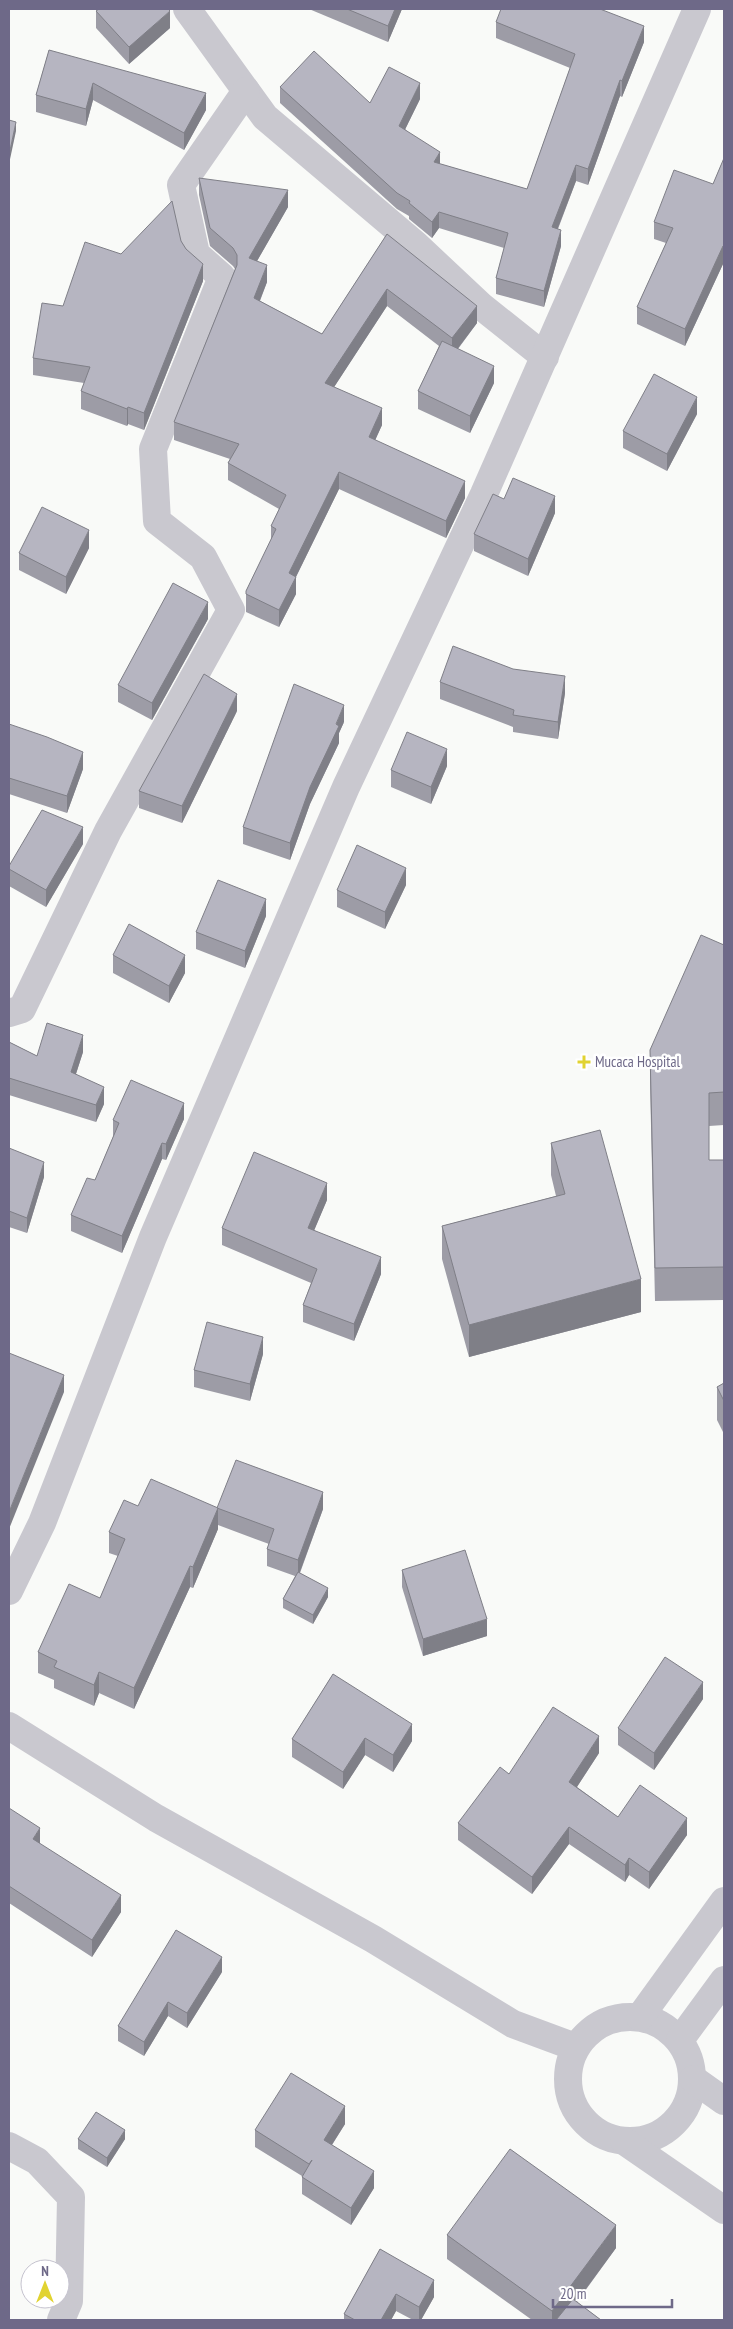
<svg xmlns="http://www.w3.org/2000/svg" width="733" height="2329" font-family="'PT Sans Narrow',sans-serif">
<rect width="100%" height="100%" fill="#f9faf8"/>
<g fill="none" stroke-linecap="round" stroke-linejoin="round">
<g stroke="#c9c8cf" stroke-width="28">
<path d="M187,9L265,117L416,245L481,306L545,357"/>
<path d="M9,1013L22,1009L108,831L231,610L203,557L157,521L153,449L222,277L196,254L181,185L246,91"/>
<path d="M9,1591L42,1523L153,1237L346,787L484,494L697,9"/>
<path d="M9,1726L156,1818L373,1939L513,2024L575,2047"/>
<circle cx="630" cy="2079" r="62"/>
<path d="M640,2017L724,1901"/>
<path d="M680,2040L724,1980"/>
<path d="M693,2079L724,2101"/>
<path d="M624,2141L724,2210"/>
<path d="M9,2146L37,2161L71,2197L69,2301L61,2320"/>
</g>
</g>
<g fill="#9d9ca6">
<path d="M309,9H402L388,42Z"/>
<path d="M96,11L170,28L129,64L96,28Z"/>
<path d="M496,22L644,42L622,97L620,96L588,185L576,181L558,229L561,246L544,307L496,294V278L504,248L439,228L432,238L409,219V216L397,209L280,103V87L370,103L420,99L405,129L440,164L527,189L570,68L496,38Z"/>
<path d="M49,50L206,110L184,150L93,100L86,126L36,112V95Z"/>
<path d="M724,158V264H723L685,346L637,324V307L666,243L654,239V222L713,184Z"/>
<path d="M199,178L288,207L257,261L267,282L260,301L322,334L387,234L477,323L458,349L494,383L470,433L418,409V391L439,346L387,306L334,387L382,425L375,440L465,498L446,538L339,489L296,577V594L279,627L246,612V591L271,540V526L279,509L228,480V463L230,459L174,440V422L235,269L233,266L210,246L199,195Z"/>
<path d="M181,241L203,281L144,430L128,424L127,426L81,409V391L84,383L33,375V358L63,306L121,254Z"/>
<path d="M697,414L667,471L623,448V431Z"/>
<path d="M504,499L555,513L528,576L474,551V534Z"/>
<path d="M89,548L66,594L19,570V553Z"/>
<path d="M208,619L152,720L118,702V685Z"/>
<path d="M440,682L565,693L558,739L513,732V727L440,699Z"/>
<path d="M237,711L182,823L139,808V791Z"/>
<path d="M344,722L339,733V743L310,804L290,860L243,844V827Z"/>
<path d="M9,724L83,769L67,813L9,794Z"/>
<path d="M447,766L431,804L391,787V770Z"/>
<path d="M83,844L46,907L9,886V866Z"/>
<path d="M406,885L385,929L337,907V890Z"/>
<path d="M266,916L245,968L196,949V932Z"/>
<path d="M724,945V1125L709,1126V1160H724V1300L655,1301L650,1082V1050Z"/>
<path d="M113,955L185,973L169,1003L113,973Z"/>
<path d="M9,1042L37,1056L83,1052L76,1074L104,1104L96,1122L9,1095Z"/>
<path d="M184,1119L166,1160L162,1159L122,1253L71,1231V1215L95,1180L113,1137V1120Z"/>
<path d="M551,1143L641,1312L469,1357L442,1259V1226L556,1196L551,1175Z"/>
<path d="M9,1148L44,1177L27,1233L9,1227Z"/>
<path d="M327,1200L314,1230L381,1274L354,1341L303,1322V1305L311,1283L222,1245V1228Z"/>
<path d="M263,1354L250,1401L194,1387V1370Z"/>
<path d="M724,1383V1434L717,1420V1387Z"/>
<path d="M138,1506L323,1509L300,1573L328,1597L313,1624L283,1608V1599L295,1576L267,1566V1549L269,1544L218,1525V1529L193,1588L190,1587L134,1709L99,1693L94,1706L54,1688V1680L38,1673V1652L100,1598L118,1556L109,1553V1532Z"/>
<path d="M402,1570L487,1636L423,1656L402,1587Z"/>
<path d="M333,1674L412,1741L393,1772L365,1755L343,1789L292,1757V1739Z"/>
<path d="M703,1699L654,1770L618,1745V1728Z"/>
<path d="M599,1753L577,1787L618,1817L687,1835L649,1889L629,1875L625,1882L569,1844L532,1894L458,1840V1823L509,1774Z"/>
<path d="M9,1808L40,1844L121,1912L92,1957L9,1903Z"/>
<path d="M222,1972L187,2028L168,2016L144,2056L118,2041V2026Z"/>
<path d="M345,2124L332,2145L374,2188L351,2225L302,2194V2176L255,2147V2130Z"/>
<path d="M78,2139H125L107,2167L78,2149Z"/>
<path d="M447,2235L616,2248L577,2302L601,2320H532L447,2259Z"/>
<path d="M380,2249L434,2297L421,2320H413L396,2311L391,2320H344V2314Z"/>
</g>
<g fill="#7f7f87">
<path d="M395,9H402L388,42V26Z"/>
<path d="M170,11V28L129,64V47Z"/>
<path d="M644,26V42L622,97V81Z"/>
<path d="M620,80V96L588,185V169Z"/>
<path d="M93,83V100L86,126V109Z"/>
<path d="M420,83V99L399,142V126Z"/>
<path d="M206,93V110L184,150V133Z"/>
<path d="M16,122V131L9,164V155Z"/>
<path d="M440,152V168L434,162Z"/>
<path d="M576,165V181L552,243V227Z"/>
<path d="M288,190V207L249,275V258Z"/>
<path d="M439,212V228L432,238V222Z"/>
<path d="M561,230V246L544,307V291Z"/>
<path d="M723,246V264L685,346V329Z"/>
<path d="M203,264V281L144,430V413Z"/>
<path d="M267,265V282L254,315V298Z"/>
<path d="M387,289V306L325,401V383Z"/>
<path d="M477,306V323L452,356V338Z"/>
<path d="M494,366V383L470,433V416Z"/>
<path d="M697,397V414L667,471V454Z"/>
<path d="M128,407V424L127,426V409Z"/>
<path d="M382,408V425L369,454V437Z"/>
<path d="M339,472V489L289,591V573Z"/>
<path d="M465,481V498L446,538V521Z"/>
<path d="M555,496V513L528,576V559Z"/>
<path d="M89,530V548L66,594V577Z"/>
<path d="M296,577V594L279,627V610Z"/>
<path d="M208,602V619L152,720V703Z"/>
<path d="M565,676V693L558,739V722Z"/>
<path d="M237,694V711L182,823V806Z"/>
<path d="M344,705V722L339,733V743L310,804L290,860V843L310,787Z"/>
<path d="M447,749V766L431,804V787Z"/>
<path d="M83,752V769L67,813V796Z"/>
<path d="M83,827V844L46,907V890Z"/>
<path d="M406,868V885L385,929V912Z"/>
<path d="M266,899V916L245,968V951Z"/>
<path d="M185,955V973L169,1003V986Z"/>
<path d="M83,1035V1052L71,1089V1072Z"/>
<path d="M104,1087V1104L96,1122V1105Z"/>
<path d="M184,1103V1119L166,1160V1144Z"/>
<path d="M162,1143V1159L122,1253V1236Z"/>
<path d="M44,1162V1177L27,1233V1218Z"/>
<path d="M327,1183V1200L308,1245V1228Z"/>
<path d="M381,1257V1274L354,1341V1324Z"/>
<path d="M641,1279V1312L469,1357V1325Z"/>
<path d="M263,1337V1354L250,1401V1384Z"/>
<path d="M64,1375V1392L9,1529V1512Z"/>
<path d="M323,1492V1509L298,1577V1560Z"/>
<path d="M218,1508V1529L193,1588V1567Z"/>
<path d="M190,1566V1587L134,1709V1688Z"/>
<path d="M328,1588V1597L313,1624V1615Z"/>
<path d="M487,1619V1636L423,1656V1639Z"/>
<path d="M99,1672V1693L94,1706V1685Z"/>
<path d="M703,1682V1699L654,1770V1753Z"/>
<path d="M412,1724V1741L393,1772V1755Z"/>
<path d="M599,1736V1753L569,1799V1782Z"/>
<path d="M365,1738V1755L343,1789V1772Z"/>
<path d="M687,1818V1835L649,1889V1872Z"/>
<path d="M569,1827V1844L532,1894V1877Z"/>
<path d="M40,1828V1845L33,1839Z"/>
<path d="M629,1858V1875L625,1882V1865Z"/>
<path d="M121,1895V1912L92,1957V1940Z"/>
<path d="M222,1957V1972L187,2028V2013Z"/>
<path d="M168,2002V2016L144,2056V2042Z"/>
<path d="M345,2106V2124L324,2157V2140Z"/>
<path d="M125,2130V2139L107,2167V2158Z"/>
<path d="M374,2171V2188L351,2225V2208Z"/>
<path d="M616,2225V2248L563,2320H552V2311Z"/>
<path d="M434,2280V2297L421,2320H419V2307Z"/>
<path d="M396,2294V2311L391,2320H381Z"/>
</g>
<g fill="#b6b5c1" stroke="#7f7f87">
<path d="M99,9H168L170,11L129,47L96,11Z"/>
<path d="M347,9H395L388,26Z"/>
<path d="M501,9H600L644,26L622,81L620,80L588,169L576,165L552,227L561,230L544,291L496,278L508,233L439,212L432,222L409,203L410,201L397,193L280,87L314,51L370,103L389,67L420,83L399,126L440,152L434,162L527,189L575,54L496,22Z"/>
<path d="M49,50L206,93L184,133L93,83L86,109L36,95Z"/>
<path d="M9,120L16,122L9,155Z"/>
<path d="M724,158V247L723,246L685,329L637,307L673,228L654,222L674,170L713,184Z"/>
<path d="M199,178L288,190L249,258L267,265L254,298L322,334L387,234L477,306L452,338L387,289L325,383L382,408L369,437L465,481L446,521L339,472L289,573L296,577L279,610L246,594V591L276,529L271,526L286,495L228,463L239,444L174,422L237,265V255L233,248L210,228Z"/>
<path d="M172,201L181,241L186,249L203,264L144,413L128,407L127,409L81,391L90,367L33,358L42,303L63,306L85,242L121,254Z"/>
<path d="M442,341L494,366L470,416L418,391Z"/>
<path d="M654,374L697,397L667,454L623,431Z"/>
<path d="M513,478L555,496L528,559L474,534L493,494L504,499Z"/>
<path d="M42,507L89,530L66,577L19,553Z"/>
<path d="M173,583L208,602L152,703L118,685Z"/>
<path d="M453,646L513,669L565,676L558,722L513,715L514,710L440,682Z"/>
<path d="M204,674L237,694L182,806L139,791Z"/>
<path d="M294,684L344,705L336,724L339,726L310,787L290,843L243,827Z"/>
<path d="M9,724L47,737L83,752L67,796L9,778Z"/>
<path d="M407,732L447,749L431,787L391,770Z"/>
<path d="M42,810L83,827L46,890L9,869V866Z"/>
<path d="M357,845L406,868L385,912L337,890Z"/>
<path d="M218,880L266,899L245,951L196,932Z"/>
<path d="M129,924L185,955L169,986L113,955Z"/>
<path d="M701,935L724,945V1092L709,1093V1160H724V1267L655,1268L650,1050Z"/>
<path d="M47,1023L83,1035L71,1072L104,1087L96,1105L9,1078V1042L37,1056Z"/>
<path d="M131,1080L184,1103L166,1144L162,1143L122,1236L71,1215L87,1178L95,1180L119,1123L113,1120Z"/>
<path d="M600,1130L641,1279L469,1325L442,1226L565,1194L551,1143Z"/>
<path d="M9,1148L44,1162L27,1218L9,1211Z"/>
<path d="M254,1152L327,1183L308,1228L381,1257L354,1324L303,1305L317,1269L222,1228Z"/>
<path d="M207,1322L263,1337L250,1384L194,1370Z"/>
<path d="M9,1353L64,1375L9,1512Z"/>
<path d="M724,1383V1401L717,1387Z"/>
<path d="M236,1460L323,1492L298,1560L267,1549L274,1529L217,1508Z"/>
<path d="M151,1479L218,1508L193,1567L190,1566L134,1688L99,1672L94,1685L54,1667L57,1661L38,1652L69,1584L100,1598L125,1539L109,1532L124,1500L138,1506Z"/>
<path d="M465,1550L487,1619L423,1639L402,1570Z"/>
<path d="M298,1572L328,1588L313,1615L283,1599Z"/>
<path d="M665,1657L703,1682L654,1753L618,1728Z"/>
<path d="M333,1674L412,1724L393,1755L365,1738L343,1772L292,1739Z"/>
<path d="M553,1707L599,1736L569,1782L618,1817L640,1785L687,1818L649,1872L629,1858L625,1865L569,1827L532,1877L458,1823L500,1767L509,1774Z"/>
<path d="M9,1808L40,1828L33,1839L121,1895L92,1940L9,1886Z"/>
<path d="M176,1930L222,1957L187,2013L168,2002L144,2042L118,2026Z"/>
<path d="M291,2073L345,2106L324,2140L374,2171L351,2208L302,2177L312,2160L309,2164L255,2130Z"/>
<path d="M96,2112L125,2130L107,2158L78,2139Z"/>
<path d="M510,2149L616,2225L552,2311L447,2235Z"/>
<path d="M380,2249L434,2280L419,2307L396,2294L381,2320H355L344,2314Z"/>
<path d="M573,2299L601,2320H556Z"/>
</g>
<path fill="#e1d331" stroke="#fff" stroke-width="2" d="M581.5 1054.5h5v5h5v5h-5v5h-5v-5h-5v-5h5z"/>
<g text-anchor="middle" stroke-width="5" stroke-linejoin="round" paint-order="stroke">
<g font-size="15" fill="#6e6988" stroke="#fff" text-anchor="start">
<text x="595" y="1067">Mucaca Hospital</text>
</g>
</g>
<rect width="733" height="2329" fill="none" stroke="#6e6988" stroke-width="20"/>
<g transform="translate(45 2284)"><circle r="24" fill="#ffffff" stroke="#c5c3cf"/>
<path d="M0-4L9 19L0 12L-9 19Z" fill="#e1d331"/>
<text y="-8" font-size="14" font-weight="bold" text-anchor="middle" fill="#6e6988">N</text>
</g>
<path d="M553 2299v8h119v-8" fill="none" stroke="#6e6988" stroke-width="2.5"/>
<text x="560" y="2299" font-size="15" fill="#6e6988" stroke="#ffffff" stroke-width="4" paint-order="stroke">20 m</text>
</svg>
